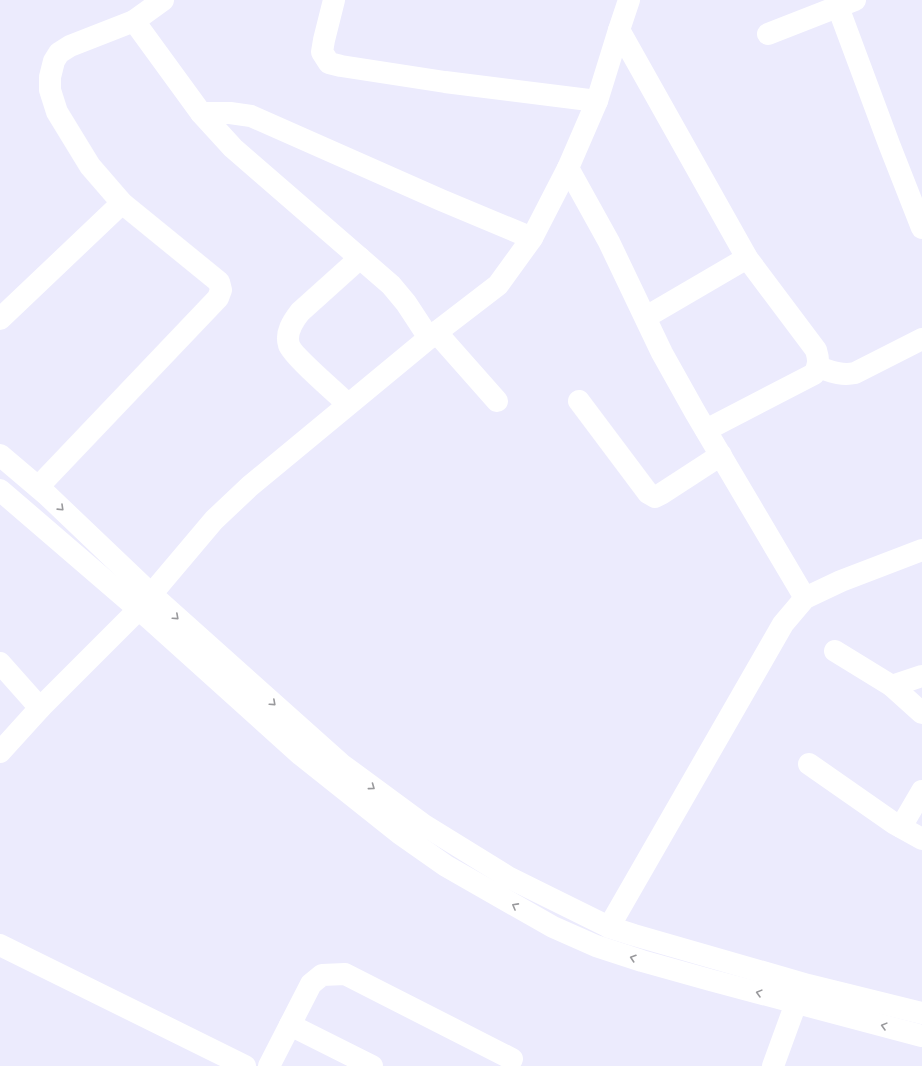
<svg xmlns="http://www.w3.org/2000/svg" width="922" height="1066" font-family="'Nunito Sans',sans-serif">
<rect width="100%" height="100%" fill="#ecebfd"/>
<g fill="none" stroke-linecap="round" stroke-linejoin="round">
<g stroke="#fff" stroke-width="22">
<path d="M163,0L134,21L201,113L233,148L391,285L406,303L429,338"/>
<path d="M334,0L324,40L322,52L329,63L341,66L445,82L597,101"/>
<path d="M838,7L889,144L922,228"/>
<path d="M619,30L747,258L816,350C819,360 819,365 814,374L706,430"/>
<path d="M768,34L855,0"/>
<path d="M201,113H230L251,116L441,200L532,238"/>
<path d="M568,168L609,242L662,353L695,412L805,598"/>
<path d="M646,317L747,258"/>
<path d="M0,319L122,203"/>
<path d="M436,332L497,401"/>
<path d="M818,367C830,371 841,376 855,373L922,339"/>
<path d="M579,401L648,493L655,497L661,494L721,455"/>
<path d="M348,404C337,394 292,355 289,345C285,333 293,321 300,312L360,258"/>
<path d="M38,487L218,298L221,290L219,282L122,203L90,166L57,112L50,90V77L54,61L59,53L70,46L134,21"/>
<path d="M835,651L892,686L922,713"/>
<path d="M0,663L40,708"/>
<path d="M892,686L922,676"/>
<path d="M0,752L40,708L138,610L214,520L250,486L429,338L498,285L532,238L568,168L597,101L619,30L629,0"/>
<path d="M809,764L895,824L922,839"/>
<path d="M901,827L922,791"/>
<path d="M609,927L783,624L805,598L841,581L922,550"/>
<path d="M0,945L245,1066"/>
<path d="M290,1025L372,1066"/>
<path d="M269,1066L311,984L322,975L345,974L512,1059"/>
<path d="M773,1066L796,1003"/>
</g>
<g stroke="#fff" stroke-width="22">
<path d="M0,455L46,494L152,595L341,764L424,825L508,877L609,927L634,935L808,985L922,1013"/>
<path d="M0,490L151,620L301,755L399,833L446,866L553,927L596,946L642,961L710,980L922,1036"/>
</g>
</g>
<defs><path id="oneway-chevron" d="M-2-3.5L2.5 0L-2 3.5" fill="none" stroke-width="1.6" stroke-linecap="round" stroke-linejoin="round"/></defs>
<g stroke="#99999c">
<use href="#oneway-chevron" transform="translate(61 508) rotate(44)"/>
<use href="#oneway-chevron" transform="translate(176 617) rotate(42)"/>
<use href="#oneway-chevron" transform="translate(273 703) rotate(42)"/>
<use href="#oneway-chevron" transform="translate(372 787) rotate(36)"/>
<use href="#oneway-chevron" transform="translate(515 906) rotate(-151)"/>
<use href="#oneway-chevron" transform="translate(633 958) rotate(-162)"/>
<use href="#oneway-chevron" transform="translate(759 993) rotate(-165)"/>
<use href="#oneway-chevron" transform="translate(884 1026) rotate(-165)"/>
</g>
</svg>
